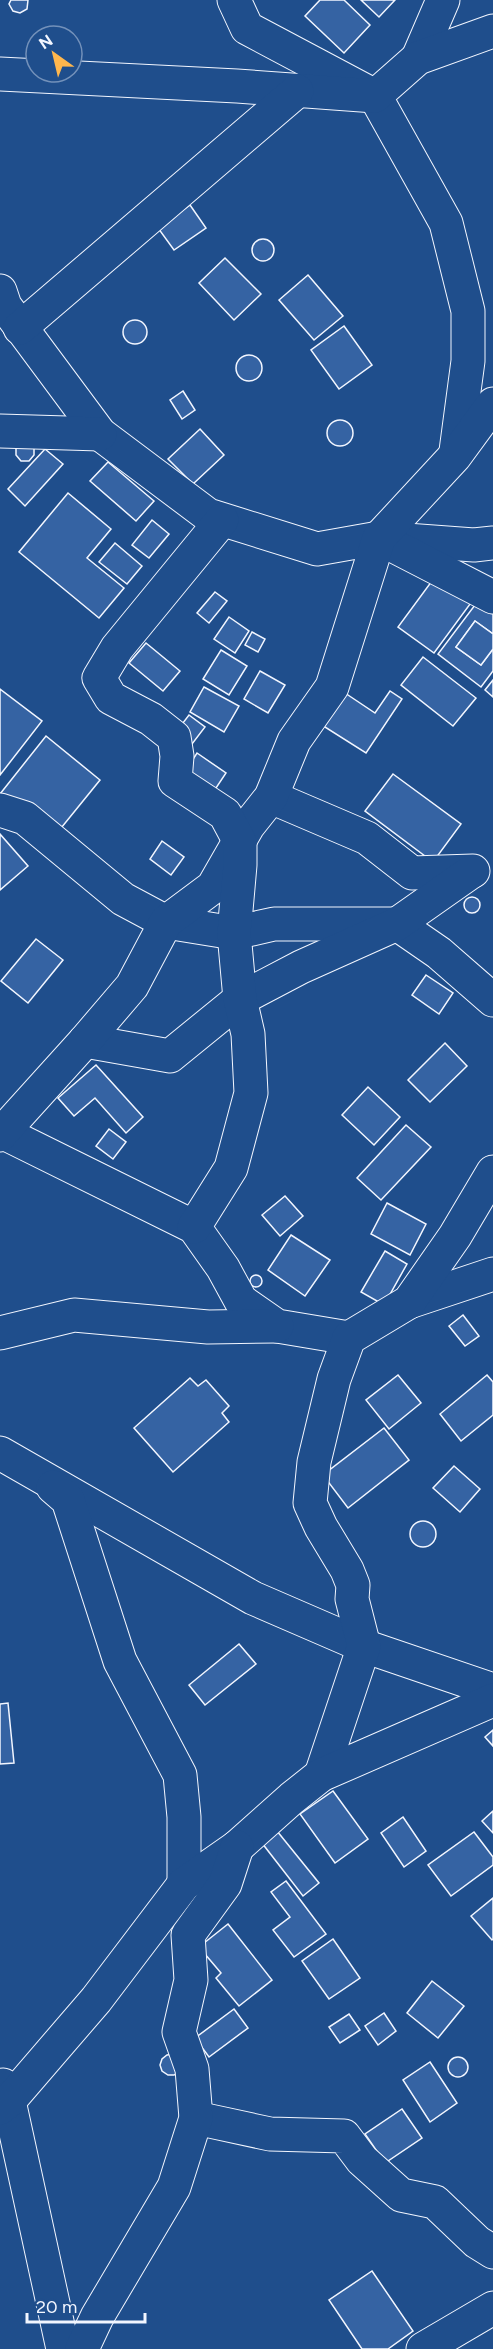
<svg xmlns="http://www.w3.org/2000/svg" width="493" height="2349" font-family="Figtree,sans-serif">
<rect width="100%" height="100%" fill="#1f4e8c"/>
<g fill="#3563a3" stroke="#f2f6ff" stroke-width="1.5">
<path d="M11,0H28L27,9L20,13L13,11L9,4Z"/>
<path d="M320,0H344L370,25L344,53L305,16Z"/>
<path d="M361,0H395L379,17Z"/>
<path d="M190,205L206,228L174,250L158,228Z"/>
<circle cx="263" cy="250" r="11"/>
<path d="M225,258L261,294L234,320L199,283Z"/>
<path d="M308,275L343,316L314,340L279,300Z"/>
<circle cx="135" cy="332" r="12"/>
<path d="M344,326L372,365L339,389L311,350Z"/>
<circle cx="249" cy="368" r="13"/>
<path d="M183,391L195,410L182,419L170,400Z"/>
<circle cx="340" cy="433" r="13"/>
<path d="M200,429L224,455L193,484L168,459Z"/>
<path d="M21,443L34,448V455L29,461H21L16,455V448Z"/>
<path d="M45,449L63,464L25,506L8,489Z"/>
<path d="M108,462L154,501L136,521L90,481Z"/>
<path d="M68,493L111,529L87,558L124,588L99,618L19,552Z"/>
<path d="M152,520L169,534L149,558L132,545Z"/>
<path d="M115,543L142,566L127,584L99,562Z"/>
<path d="M440,570L476,596L434,653L398,627Z"/>
<path d="M215,592L227,601L209,623L197,613Z"/>
<path d="M478,601L493,612V634L475,621L456,647L481,665L493,649V671L481,687L438,654Z"/>
<path d="M229,617L249,631L235,653L214,639Z"/>
<path d="M475,621L493,634V649L481,665L456,647Z"/>
<path d="M252,632L265,639L258,652L245,645Z"/>
<path d="M146,643L180,671L163,691L129,663Z"/>
<path d="M221,650L247,666L229,695L203,679Z"/>
<path d="M423,657L476,698L453,726L401,685Z"/>
<path d="M260,671L285,685L268,713L244,699Z"/>
<path d="M493,680V697L485,690Z"/>
<path d="M204,687L239,706L224,732L190,712Z"/>
<path d="M0,689L42,721L0,775Z"/>
<path d="M339,689L375,713L390,691L402,699L366,753L317,722Z"/>
<path d="M189,715L205,727L192,744L176,732Z"/>
<path d="M46,736L100,780L53,838L0,794Z"/>
<path d="M197,753L226,773L212,794L183,775Z"/>
<path d="M393,774L461,824L433,862L365,811Z"/>
<path d="M0,834L28,866L0,890Z"/>
<path d="M162,841L184,857L171,875L150,859Z"/>
<circle cx="472" cy="905" r="8"/>
<path d="M36,939L63,960L28,1003L1,981Z"/>
<path d="M426,975L453,993L439,1014L412,995Z"/>
<path d="M445,1043L467,1066L430,1102L408,1080Z"/>
<path d="M96,1065L143,1117L126,1133L95,1098L74,1116L58,1098Z"/>
<path d="M368,1087L400,1117L374,1145L342,1115Z"/>
<path d="M406,1125L431,1147L381,1200L357,1178Z"/>
<path d="M109,1129L126,1142L113,1159L96,1146Z"/>
<path d="M285,1196L303,1216L280,1236L262,1215Z"/>
<path d="M387,1203L426,1224L410,1255L371,1234Z"/>
<path d="M291,1235L330,1260L305,1296L268,1270Z"/>
<path d="M385,1251L407,1264L384,1305L361,1292Z"/>
<circle cx="256" cy="1281" r="6"/>
<path d="M463,1315L479,1336L465,1346L449,1326Z"/>
<path d="M398,1375L421,1403L389,1429L366,1400Z"/>
<path d="M487,1375L493,1382V1415L461,1441L440,1414Z"/>
<path d="M190,1378L198,1386L206,1380L229,1406L222,1413L229,1422L173,1472L134,1428Z"/>
<path d="M384,1428L409,1460L348,1508L323,1475Z"/>
<path d="M454,1466L480,1489L460,1512L433,1488Z"/>
<circle cx="423" cy="1534" r="13"/>
<path d="M239,1644L256,1664L205,1705L189,1685Z"/>
<path d="M8,1703L14,1763L0,1764V1704Z"/>
<path d="M493,1730V1746L485,1737Z"/>
<path d="M333,1791L368,1839L335,1863L300,1814Z"/>
<path d="M493,1811V1833L482,1821Z"/>
<path d="M403,1817L426,1851L404,1867L381,1833Z"/>
<path d="M277,1831L319,1883L303,1896L262,1843Z"/>
<path d="M474,1832L493,1857V1865L451,1896L428,1865Z"/>
<path d="M286,1881L326,1934L294,1957L273,1930L290,1917L271,1892Z"/>
<path d="M493,1898V1939L492,1940L471,1916Z"/>
<path d="M228,1924L272,1980L239,2006L216,1978L221,1973L199,1947Z"/>
<path d="M333,1939L360,1978L329,1999L302,1961Z"/>
<path d="M432,1981L464,2006L438,2038L407,2013Z"/>
<path d="M234,2009L248,2028L209,2057L195,2038Z"/>
<path d="M384,2013L396,2031L378,2045L365,2026Z"/>
<path d="M349,2014L360,2030L340,2043L329,2027Z"/>
<path d="M174,2054L180,2071L174,2075H168L162,2071L160,2065L162,2059L167,2055Z"/>
<circle cx="458" cy="2067" r="10"/>
<path d="M430,2062L457,2103L430,2122L403,2080Z"/>
<path d="M402,2109L422,2138L385,2163L365,2134Z"/>
<path d="M372,2271L413,2331L388,2349H362L329,2300Z"/>
</g>
<g fill="none" stroke-linecap="round" stroke-linejoin="round">
<g stroke="#f2f6ff" stroke-width="35">
<g id="minor">
<path d="M234,0L247,28L375,96L446,223L468,311V361L456,451"/>
<path d="M418,58L443,0"/>
<path d="M0,74L237,86L375,96L418,58L493,31"/>
<path d="M0,291L5,306L100,434L208,515L317,549L379,538L474,545L493,543"/>
<path d="M20,328L297,91"/>
<path d="M0,431L100,434"/>
<path d="M392,545L493,597"/>
<path d="M271,797L367,838L412,873L473,871"/>
<path d="M0,810L25,818L123,899L166,922L234,933L274,924H397L439,953L493,1000"/>
<path d="M85,1041L170,1056L240,999L301,967L397,924L471,872"/>
<path d="M0,1131L194,1227L223,1268L241,1301L277,1326L349,1338"/>
<path d="M0,1135L85,1041L132,986L166,922L213,887L248,826L271,797L294,741L332,687L379,538L455,456L493,404"/>
<path d="M194,1227L231,1168L251,1093L248,1034L240,999L234,933L240,865V842L225,814L175,781L177,756L174,737L151,719L111,698L99,678L117,648L222,520"/>
<path d="M409,1302L493,1274"/>
<path d="M0,1333L74,1315L208,1327L277,1326"/>
<path d="M0,1453L253,1598L364,1646L493,1690"/>
<path d="M53,1487L68,1500L120,1661L180,1775L184,1817V1884"/>
<path d="M321,1775L364,1646L352,1599L353,1585L347,1570L321,1527L310,1503L314,1462L334,1379L349,1338L409,1302L455,1236L493,1172"/>
<path d="M3,2085L9,2101L63,2349"/>
<path d="M0,2108L9,2101L96,2000L184,1884L237,1847L292,1798L321,1775L493,1700"/>
<path d="M196,2118L270,2134L344,2136L362,2160L401,2195L435,2202L477,2242L493,2252"/>
<path d="M82,2349L97,2317L174,2187L196,2118L192,2069L179,2032L191,1980L188,1935L225,1884L237,1847"/>
<path d="M423,2349L493,2308"/>
</g>
</g>
<use href="#minor" stroke="#1f4e8c" stroke-width="33"/>
</g>
<g transform="translate(54 54) rotate(326)"><circle r="28" fill="#1f4e8c" stroke="#7391ba" stroke-width="1.5"/>
<path d="M0-4.5L10 22L0 15L-10 22Z" fill="#ffb74d"/>
<text y="-9" font-size="16" font-weight="bold" text-anchor="middle" fill="#f2f6ff">N</text>
</g>
<path d="M27 2313v9h118v-9" fill="none" stroke="#f2f6ff" stroke-width="3"/>
<text x="36" y="2313" font-size="18" fill="#f2f6ff" stroke="#1f4e8c" stroke-width="4.5" paint-order="stroke">20 m</text>
</svg>
